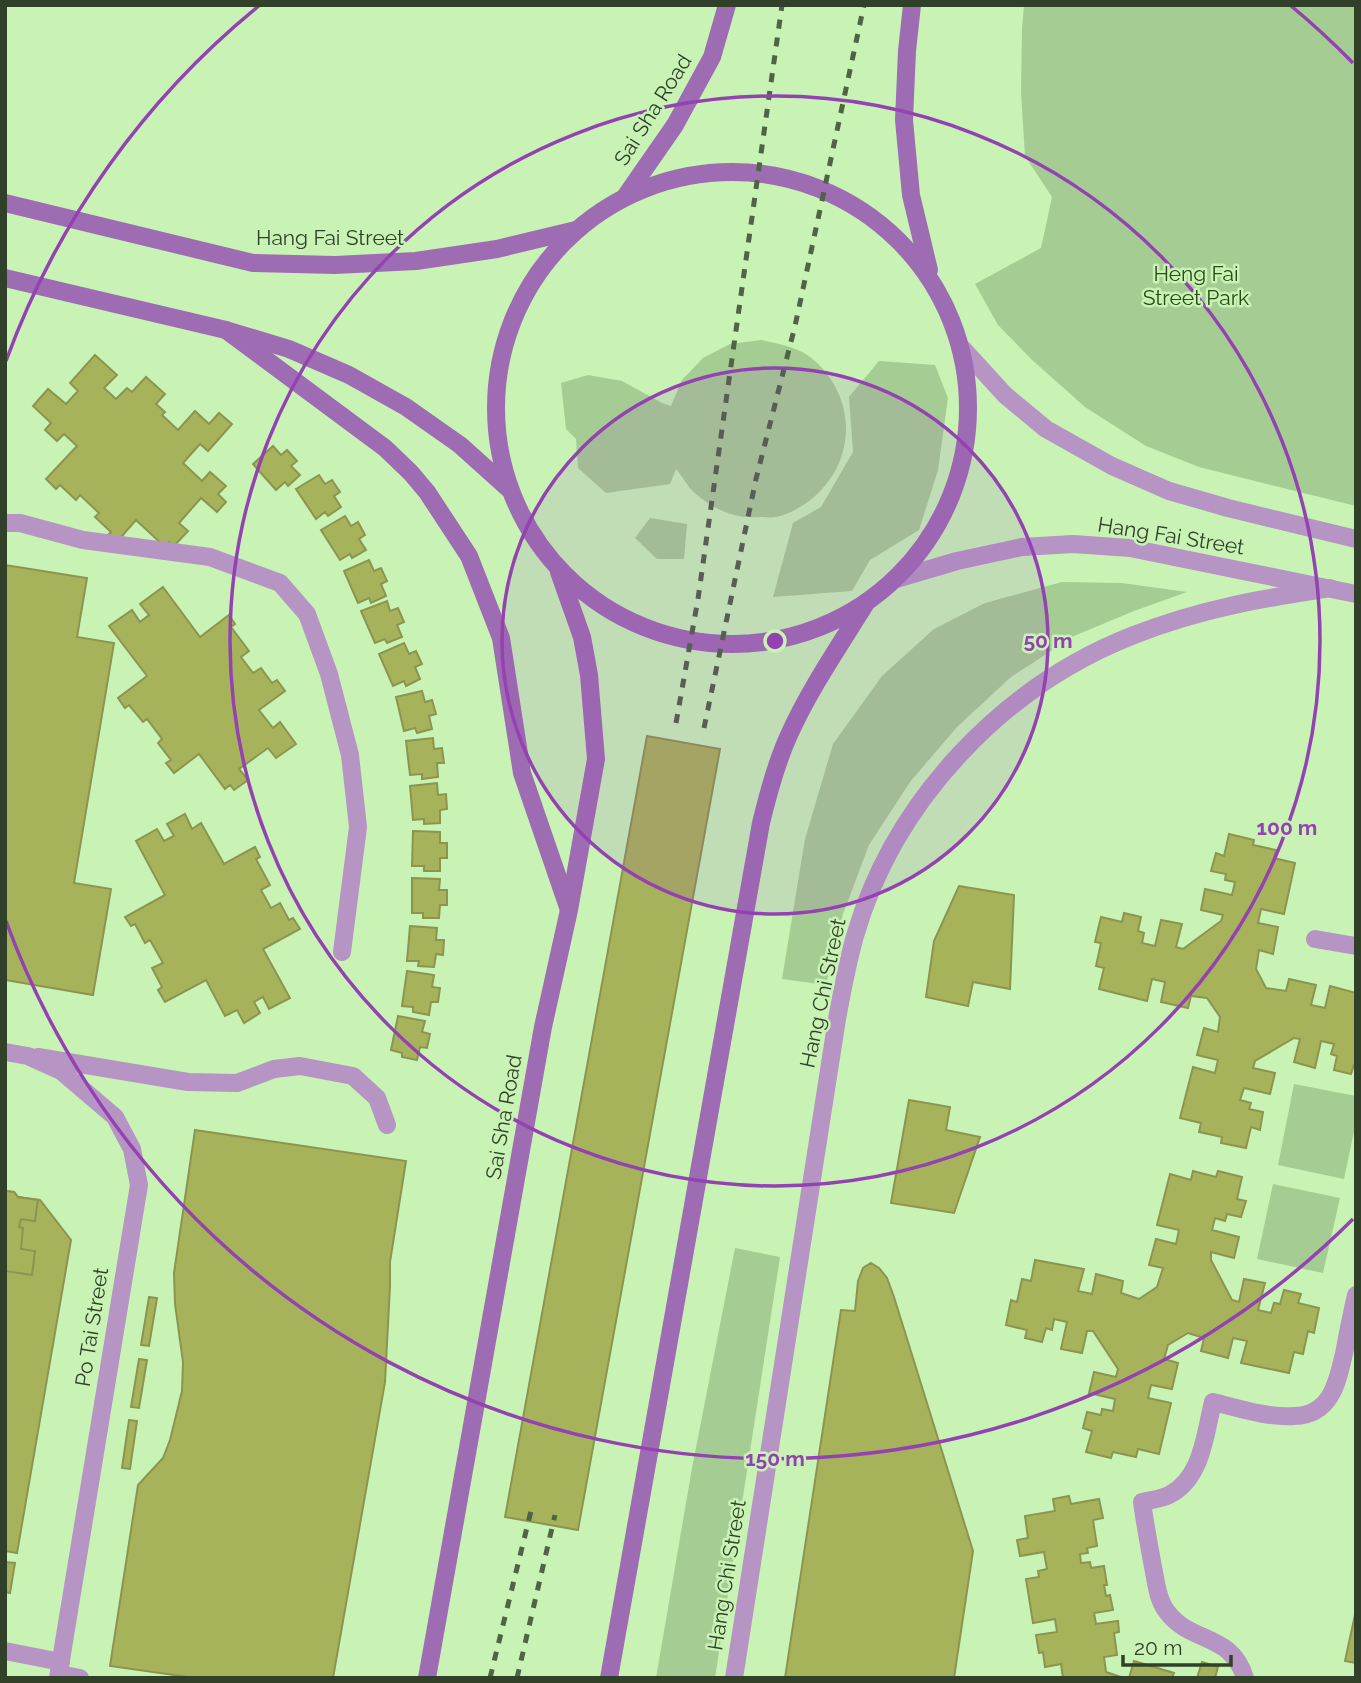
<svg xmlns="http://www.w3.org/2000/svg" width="1361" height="1683" font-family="Raleway,sans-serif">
<rect width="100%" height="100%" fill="#c8f3b5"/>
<g fill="#a5cd93">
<path d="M1024,5H1356V506L1199,467L1146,446L1085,407L1031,359L998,325L975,284L1041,248L1052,197L1025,156L1021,93L1022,28Z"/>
<path d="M761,340C780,344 800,347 815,361C857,399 856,461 814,497C803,506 790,514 776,517C771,518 765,517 760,517C736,519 714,510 696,494C688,488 683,477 676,469L670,484L606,493L578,468L576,439L566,429L561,383L588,375L622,381L662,403L671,406L682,380L703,358L730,344Z"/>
<path d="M879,361L935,365L948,398L938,470L919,530L870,560L852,591L773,597L793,523L821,507L853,452L849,397Z"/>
<path d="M650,518L687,524L684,559H657L635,538Z"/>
<path d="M1062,582L1122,583L1187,592L1134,611L1074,636L1011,677L957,727L910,782L869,845L843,914L826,985L782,979L805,839L833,744L882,676L934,629L985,603Z"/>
<path d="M1294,1084L1356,1096V1122L1344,1179L1278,1165Z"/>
<path d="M1273,1184L1340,1198L1323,1273L1257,1259Z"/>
<path d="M735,1248L780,1257L715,1678H656L692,1468Z"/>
</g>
<g fill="#a7b35b" stroke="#8b9550" stroke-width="2">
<path d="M95,355L117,375L104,388L116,399L127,388L132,392L146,377L165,394L156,404L165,412L162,415L178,430L195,411L209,424L219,413L232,424L208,451L200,444L183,463L202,481L210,472L226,486L218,494L226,502L217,512L201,498L179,523L188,531L173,547L169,542L165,547L136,520L115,544L107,536L111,532L95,517L99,513L80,495L76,500L60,485L56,489L46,479L77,446L64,434L57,441L45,430L51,423L33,406L48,389L66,404L78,391L70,383Z"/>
<path d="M273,446L281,455L287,450L297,461L291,466L300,475L288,486L285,482L276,490L253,464Z"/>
<path d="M319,475L325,484L332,480L340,492L334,496L341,507L328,516L325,512L316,519L296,489Z"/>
<path d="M345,516L351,526L358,522L365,535L359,539L366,550L352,558L350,554L340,560L321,530Z"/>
<path d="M369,560L374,571L381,568L387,581L381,584L386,596L371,603L369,598L358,603L344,571Z"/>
<path d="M5,565L87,578L77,637L114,643L74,883L111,889L93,995L5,980Z"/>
<path d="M163,587L200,637L229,615L235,624L231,627L249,651L241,657L253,673L261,668L272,683L277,680L285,691L259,710L273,728L280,722L296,744L276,758L268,748L239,769L248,780L234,790L230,785L225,789L199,754L174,773L166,763L171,760L158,743L162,739L147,719L143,722L129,705L125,708L118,698L147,676L109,626L132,610L140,622L149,615L140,604Z"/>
<path d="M387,601L390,611L398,608L404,622L397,625L402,637L387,643L385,639L375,643L361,611Z"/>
<path d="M404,643L409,654L416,651L422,664L415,667L420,679L406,686L404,681L393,686L379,654Z"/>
<path d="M422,691L425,702L432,700L436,714L429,716L432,729L417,733L415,728L404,731L396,697Z"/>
<path d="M647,736L720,749L578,1530L505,1517Z"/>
<path d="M433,738L434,749L442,748L444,763H437L438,777L422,779V774L410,775L406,741Z"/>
<path d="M437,783L438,795L446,794L447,809L440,810V823L424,824V819L413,820L410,786Z"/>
<path d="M185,814L192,829L201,823L224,864L255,847L260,857L256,859L270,885L261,890L271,908L280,903L289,920L293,918L300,929L263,949L290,998L269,1009L263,997L254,1002L260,1013L244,1023L237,1010L225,1016L206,980L165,1002L158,990L162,987L152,968L163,963L150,940L145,943L135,924L131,926L125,917L165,895L136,841L157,829L164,841L174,836L167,824Z"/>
<path d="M413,831L440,832V843H447V858H440V871H424V866H412Z"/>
<path d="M1229,834L1254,840L1253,845L1276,850L1274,858L1295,863L1284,914L1261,909L1258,923L1278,927L1273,954L1259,950L1256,969L1266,988L1286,991L1289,979L1316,985L1311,1005L1325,1008L1330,986L1356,993V1066L1354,1065L1351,1074L1334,1070L1337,1056L1331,1054L1334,1044L1321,1041L1315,1068L1294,1062L1300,1039L1294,1038L1255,1061L1253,1068L1275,1073L1270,1094L1244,1088L1240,1100L1251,1103L1249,1109L1263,1112L1260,1130L1251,1127L1246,1148L1221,1143L1222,1137L1199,1132L1201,1123L1180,1118L1193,1067L1215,1073L1218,1060L1197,1055L1204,1028L1218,1032L1220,1017L1207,998L1191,996L1188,1008L1161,1002L1165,982L1152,979L1147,1001L1099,989L1104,968L1096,966L1101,943L1095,942L1101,917L1122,922L1124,913L1141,917L1138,931L1144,933L1142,943L1155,946L1161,920L1182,924L1176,947L1183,949L1221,921L1223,915L1201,910L1205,889L1232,895L1235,882L1225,880L1226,874L1211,871L1216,853L1224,856Z"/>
<path d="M412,878L440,879L439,890H447V905H440L439,918H423V913H412Z"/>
<path d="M959,886L1014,895L1010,989L973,982L968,1006L926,997L934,941Z"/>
<path d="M410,926L437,928L436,940H444L443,955L436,954L434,967L418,966L419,961H407Z"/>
<path d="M407,971L434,975L432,987L440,988L438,1002H431L429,1015L413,1012V1007L402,1006Z"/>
<path d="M398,1016L425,1021L422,1032L430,1034L427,1048L420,1047L417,1060L402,1057V1053L391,1050Z"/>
<path d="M909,1100L950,1107L946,1130L980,1137L954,1213L891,1203Z"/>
<path d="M195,1130L406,1161L390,1262V1286L385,1382L333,1678H195L110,1666L138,1485L163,1458L170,1440L182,1391L183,1362L175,1304L174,1273Z"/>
<path d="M1193,1171L1216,1177L1218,1171L1242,1177L1237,1199L1246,1201L1241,1217L1227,1214L1225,1221L1215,1218L1212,1230L1239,1237L1234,1258L1211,1252V1260L1232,1300L1239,1302L1244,1279L1265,1283L1258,1310L1271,1313L1274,1303L1280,1304L1284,1290L1301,1294L1298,1303L1319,1308L1314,1333L1308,1331L1303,1354L1294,1352L1289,1373L1241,1363L1247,1341L1233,1338L1228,1358L1201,1351L1204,1338L1188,1333L1168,1345L1164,1359L1178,1363L1172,1389L1151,1385L1148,1398L1171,1403L1159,1454L1138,1449L1136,1457L1113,1452L1111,1458L1086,1452L1092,1431L1083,1428L1087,1412L1101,1415L1102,1409L1113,1411L1115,1399L1089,1393L1094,1372L1116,1377L1118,1369L1093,1331H1087L1082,1353L1061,1349L1067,1322L1054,1319L1052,1330L1046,1328L1042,1342L1025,1338L1027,1330L1006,1325L1011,1300L1017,1302L1022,1279L1031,1281L1035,1260L1084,1269L1078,1291L1092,1294L1096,1274L1123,1281L1121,1293L1139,1299L1157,1287L1163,1268L1149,1265L1156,1239L1176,1244L1179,1230L1157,1225L1170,1174L1191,1180Z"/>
<path d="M5,1191L14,1192L18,1197L40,1200L71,1240L17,1553L5,1551Z"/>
<path d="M5,1191L14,1192L18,1197L38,1200L35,1221L21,1219L19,1227L23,1228L21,1249L35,1251L32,1275L5,1271Z"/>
<path d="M871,1263L879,1268L887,1278L894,1297L973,1551L954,1678H785L841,1310L855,1311L858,1281L863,1268Z"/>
<path d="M149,1297L157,1298L149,1346L141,1345Z"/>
<path d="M139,1359L147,1360L139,1408L131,1407Z"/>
<path d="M129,1420L137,1421L130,1469L122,1468Z"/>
<path d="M1069,1496L1071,1504L1099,1499L1103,1518L1093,1520L1097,1546L1087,1548L1088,1553L1080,1554L1081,1563L1090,1562L1091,1568L1104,1566L1107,1585H1104L1106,1596L1110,1595L1113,1610L1094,1613L1096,1624L1118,1621L1119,1632L1114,1633L1117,1655L1104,1657L1106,1672L1124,1678H1063L1061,1664L1045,1667L1043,1652L1039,1653L1036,1635L1057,1632L1055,1619L1033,1623L1026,1579L1039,1577L1038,1571L1047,1569L1044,1552L1020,1556L1017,1540L1028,1538L1025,1516L1055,1511L1053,1499Z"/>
<path d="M5,1562L15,1563L10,1593L5,1592Z"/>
<path d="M1356,1610V1663L1345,1661Z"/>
<path d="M1134,1661L1174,1673L1172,1678H1129Z"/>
<path d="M1202,1662L1218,1667L1215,1678H1197Z"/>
</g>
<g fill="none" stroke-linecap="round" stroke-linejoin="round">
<g stroke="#b694c4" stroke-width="18">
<path d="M5,523H20L83,540L210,557L280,583L307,614L329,674L350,755L358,827L342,952"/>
<path d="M1315,939L1356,946"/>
<path d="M38,1057L188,1082L237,1083L274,1069L300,1066L353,1076L377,1098L387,1125"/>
<path d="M5,1651L61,1662"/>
<path d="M59,1674L80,1678"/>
<path d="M1245,1678C1231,1631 1189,1645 1165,1609C1157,1597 1156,1581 1153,1567C1149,1545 1145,1524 1142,1502C1150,1500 1161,1499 1169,1495C1202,1479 1205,1434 1213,1402C1238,1408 1268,1418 1294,1416C1333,1415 1338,1379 1345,1349C1348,1331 1352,1313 1356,1295"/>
</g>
<g stroke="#b694c4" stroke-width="18">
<path d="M963,349L1005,395L1046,429L1112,466L1169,491L1228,508L1356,539"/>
<path d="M896,579L957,561L1022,547L1073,544L1130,548L1356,594"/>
<path d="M5,1052L28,1056L61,1071L115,1117L132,1149L139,1185L58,1678"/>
<path d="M734,1678L837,1019C842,992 847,964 855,936C894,801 1003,686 1134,635C1165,623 1198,613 1230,606C1263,598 1297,594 1330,588"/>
</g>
<g stroke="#9e6cb3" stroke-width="18">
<path d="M912,5L907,51L904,120L911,195L929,270"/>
<circle cx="732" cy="408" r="236"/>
<path d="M625,197L675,125L712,57L727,5"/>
<path d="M5,203L253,263L335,265L416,261L497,249L576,230"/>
<path d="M5,278L226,330L289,349L349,375L406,407L460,445L509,489"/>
<path d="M226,330L385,448L411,473L427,492L469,556L501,638L522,773L568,907"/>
<path d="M427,1678L543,1027L569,910L596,759L589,675L582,637L559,572"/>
<path d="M609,1678L761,823C768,794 776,763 789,735C809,690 840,645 866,603"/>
</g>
<g stroke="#4e6444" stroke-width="5" stroke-dasharray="9 9" stroke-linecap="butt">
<path d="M676,723L698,599L782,5"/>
<path d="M704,728L756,479L795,326L864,5"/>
<path d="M490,1678L531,1511"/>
<path d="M517,1678L555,1515"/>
</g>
</g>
<circle cx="775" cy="641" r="273" fill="#9442b1" fill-opacity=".12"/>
<g fill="none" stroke="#9442b1" stroke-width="3.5">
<circle cx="775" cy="641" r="273"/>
<circle cx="775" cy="641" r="545"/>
<path d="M1353 1219A818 818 0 0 1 6 921M6 361A818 818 0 0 1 260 5M1290 5A818 818 0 0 1 1353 63"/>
</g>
<g text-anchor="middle" stroke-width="5" stroke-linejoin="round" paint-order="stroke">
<g font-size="21" fill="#314129" stroke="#c8f3b5">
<text transform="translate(653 110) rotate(-58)" y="7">Sai Sha Road</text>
<text x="330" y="245">Hang Fai Street</text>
<text transform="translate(1171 536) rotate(9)" y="7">Hang Fai Street</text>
<text transform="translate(823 993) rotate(-78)" y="7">Hang Chi Street</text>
<text transform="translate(504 1117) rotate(-80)" y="7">Sai Sha Road</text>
<text transform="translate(92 1327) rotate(-81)" y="7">Po Tai Street</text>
<text transform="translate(727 1575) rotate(-81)" y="7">Hang Chi Street</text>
</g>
<g font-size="21" fill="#2a4a18" stroke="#c8f3b5">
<text x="1196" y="281">Heng Fai<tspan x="1196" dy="24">Street Park</tspan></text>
</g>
</g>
<circle cx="775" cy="641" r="10" fill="#9442b1" stroke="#c8f3b5" stroke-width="3.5"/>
<g font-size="21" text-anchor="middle" font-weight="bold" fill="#9442b1" stroke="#c8f3b5" stroke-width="5" stroke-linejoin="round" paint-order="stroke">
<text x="1048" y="648">50 m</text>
<text x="1287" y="835">100 m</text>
<text x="775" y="1466">150 m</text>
</g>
<rect width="1361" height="1683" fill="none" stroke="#314129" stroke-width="14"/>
<path d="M1123 1655v10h108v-10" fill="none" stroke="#314129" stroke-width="3.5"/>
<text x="1134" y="1655" font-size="21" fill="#314129" stroke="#c8f3b5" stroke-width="5" paint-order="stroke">20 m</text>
</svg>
